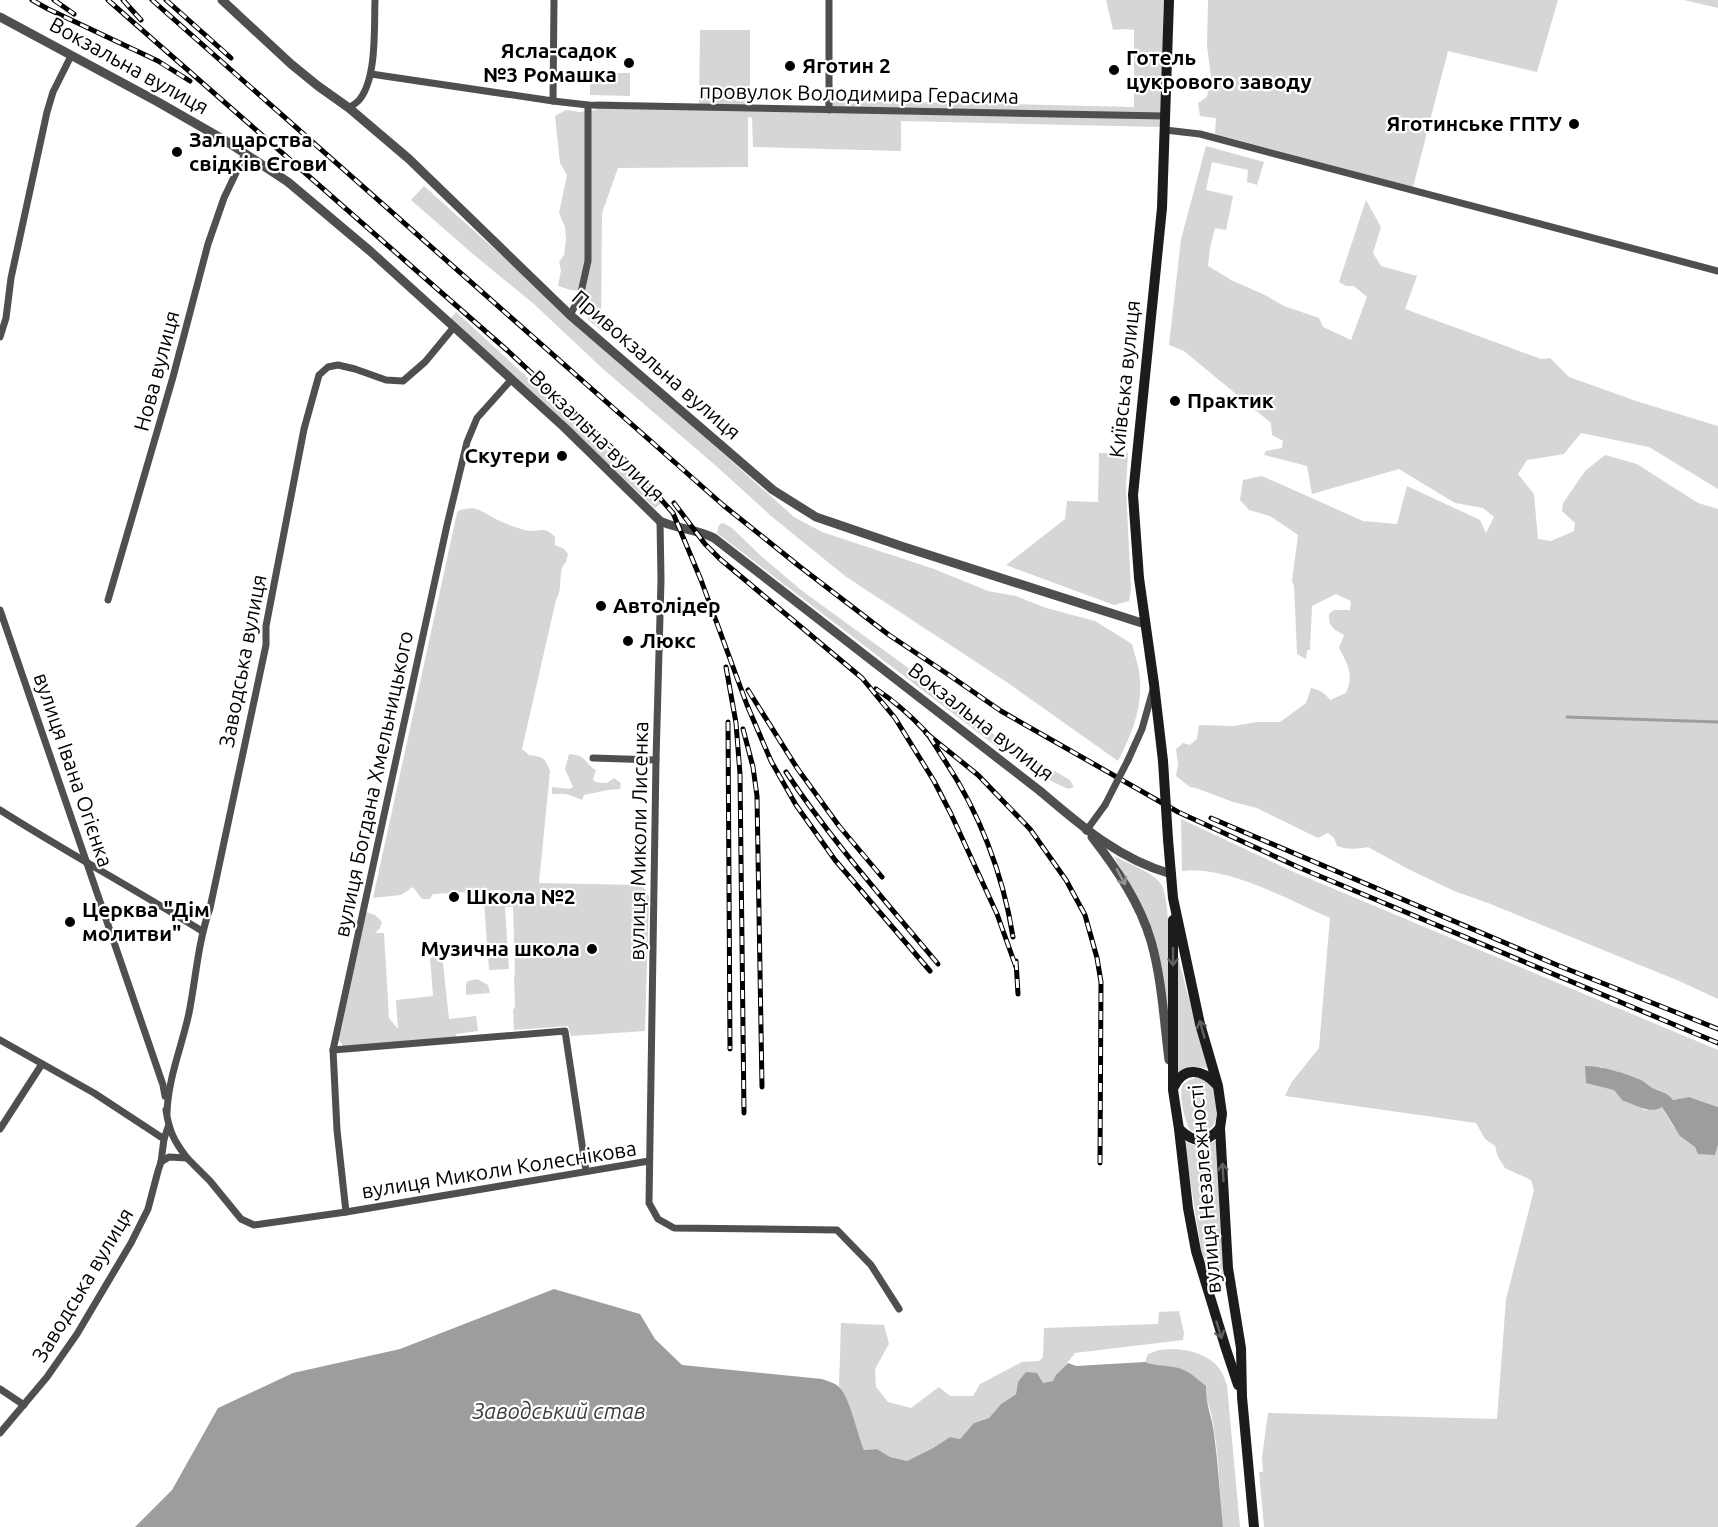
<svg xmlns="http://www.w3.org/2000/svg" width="1718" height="1527" font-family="Ubuntu,sans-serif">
<rect width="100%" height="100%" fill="#fff"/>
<g fill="#d6d6d6">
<path d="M1106,0H1164L1161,127L901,121V151L753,147L752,118L748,117V167L618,168L602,213L601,330L588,320L587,291L571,290L558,286L561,270L559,262L564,255L566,239L565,227L559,213L567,175L560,163L555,116L566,110L580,112L596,110V101L699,104L700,30H750V105L825,107V100L1134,107V30L1123,29L1113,30Z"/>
<path d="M1208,0H1558L1537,72L1448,51L1413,187L1215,134L1216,118L1200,116L1198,103L1207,97L1211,77L1207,46Z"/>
<path d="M1684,0H1718V8Z"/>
<path d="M590,73H630V96L590,95Z"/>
<path d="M1206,146L1264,162L1257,185L1247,182L1248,170L1212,162L1206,190L1233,196L1226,230L1215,228L1210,248L1208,266L1233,281L1265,295L1284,306L1319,318L1323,327L1351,340L1367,297L1354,286H1346L1339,282L1366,200L1381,227L1373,253L1381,266L1417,276L1405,309L1541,359L1550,358L1569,377L1636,401L1718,426V489L1649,447L1581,433L1564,454L1527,460L1518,474L1534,494L1538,539L1551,541L1574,531L1575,523L1562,511L1563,503L1585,471L1605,455L1637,464L1698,503L1718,509V999L1679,981L1488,903L1454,891L1410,870L1368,847C1358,849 1347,850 1337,846L1334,838L1328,833L1318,838L1257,808L1233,802L1196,788L1190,787L1176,776L1178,765L1176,749L1183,743L1190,745L1197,739L1199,725L1233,726L1257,722H1280L1306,703L1311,688C1320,690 1325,693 1330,700L1346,693C1354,675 1348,665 1339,648L1344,635C1334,629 1328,627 1329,614L1334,610H1350L1351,601L1336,594L1312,606L1310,650H1307L1306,659L1297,654L1294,586L1292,581L1298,535L1270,516L1249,510L1240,500L1243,480L1262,476L1363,521L1397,524L1407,486L1480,520L1486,533L1494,517L1483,508L1455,503L1399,469L1312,494L1307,466L1264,455L1266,451L1282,448L1283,441L1272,435L1271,423L1184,351L1169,345L1181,239Z"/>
<path d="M424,186L794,517L822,532L934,569L988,591L1016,596L1046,608L1095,621L1132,644C1135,656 1140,669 1140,681C1142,710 1131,736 1118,761L1008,683L845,576L771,516L715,465L603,369L535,305L474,255L411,200Z"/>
<path d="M456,312L663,502L655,508L450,319Z"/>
<path d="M1099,453H1128L1126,488L1131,590L1129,601L1114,605L1006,565L1065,519L1067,501L1098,502Z"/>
<path d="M473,508C481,510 486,514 494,518C503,523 514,527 525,530C537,534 543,524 555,537V545L564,549L568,554L566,562C557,570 564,587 556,600L522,749L529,755C543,757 545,757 550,771L539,883L639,885L646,890L649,897L645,1031L571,1036L568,1026L514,1030L513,1010L515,1007L514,975H515L513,907H505L509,969L489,970L484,903L500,902L501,890L433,894L430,899H422L413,887L401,895L373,898L457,513L459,510Z"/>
<path d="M723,523L732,528L761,556L801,590L918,675L967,716L1008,744L1070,780L1074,787L1068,789L1045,778L1019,759L1001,750L972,728L717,533L719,525Z"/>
<path d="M569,754C588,755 586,766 596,770L593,779L595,782L607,783L614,778L621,783L620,789L608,790L584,795L582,800C568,794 567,793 552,794V787L570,789L573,787L565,769Z"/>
<path d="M1181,819L1296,873L1718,1050V1107L1689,1097L1673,1100C1668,1093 1664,1093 1657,1090C1645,1085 1635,1076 1622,1073C1614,1070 1607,1071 1599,1066L1623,1101L1635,1104L1645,1110L1662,1107C1677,1135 1685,1143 1715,1155L1718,1145V1527H1264L1259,1472H1263L1262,1457L1268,1413L1497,1419L1506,1299L1534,1190L1531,1180L1505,1168L1498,1157L1495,1146L1485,1139L1476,1123L1285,1096L1291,1083L1319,1048L1330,918C1289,900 1226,865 1182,871Z"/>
<path d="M1114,856C1127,863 1153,872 1161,884C1173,900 1169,1015 1170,1041L1144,914Z"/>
<path d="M366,912L375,915L382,922L380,928L375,933H384L389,1018L398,1029L396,1000L433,996L430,958L442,954L449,1019L476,1016L478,1031L456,1034L454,1042L346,1050L339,1040Z"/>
<path d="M1178,957L1197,1031L1209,1069C1197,1065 1188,1068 1178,1073Z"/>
<path d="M477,979L488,985L490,993L466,995V984L468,981Z"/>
<path d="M1195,1078H1201L1214,1088C1217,1110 1223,1136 1191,1131C1185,1124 1178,1093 1183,1085C1186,1081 1190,1080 1195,1078Z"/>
<path d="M1217,1140L1226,1274L1210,1277L1201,1249L1184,1141C1196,1147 1204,1148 1217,1140Z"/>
<path d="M1179,1311L1184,1333L1183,1340L1075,1353L1053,1381L1043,1383L1018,1382L1016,1394L1001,1404L989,1418L974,1423L960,1439L950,1437L933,1448L907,1461L890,1457L877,1449L864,1450L858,1436L848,1402L839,1386L841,1323L884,1325L889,1344L875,1369L876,1387L888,1402L911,1408L939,1387L950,1396H973L980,1384L1022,1362L1039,1361L1043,1357L1044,1328L1158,1324L1159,1312Z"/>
<path d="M1172,1349C1189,1349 1211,1355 1221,1371C1224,1375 1225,1381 1227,1385L1240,1527H1223C1220,1500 1218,1417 1205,1397C1197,1386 1185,1376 1175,1367L1153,1365L1145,1362L1148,1354L1159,1350Z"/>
</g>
<g fill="#9d9d9d">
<path d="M1585,1066C1602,1066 1625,1073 1641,1080C1646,1083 1651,1088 1657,1090C1664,1093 1668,1093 1673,1100L1689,1097L1718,1107V1145L1715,1155L1698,1154L1695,1147L1680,1136L1662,1107C1649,1115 1636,1104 1623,1101L1614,1090L1586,1083Z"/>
<path d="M554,1289L640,1314L655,1339L682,1365L822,1379C827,1381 835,1383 839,1387C850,1397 857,1434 864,1450L877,1449L890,1457L907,1461L933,1448L950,1437L960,1439L974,1423L989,1418L1001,1404L1016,1394L1018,1382L1026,1372L1037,1373L1043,1383L1053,1381L1056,1375L1068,1363L1076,1366L1145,1362C1155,1366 1164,1365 1174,1367C1187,1369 1196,1378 1206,1386C1205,1402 1212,1417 1214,1433C1218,1464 1220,1496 1223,1527H135L172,1490L218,1408L293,1373L400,1349Z"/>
</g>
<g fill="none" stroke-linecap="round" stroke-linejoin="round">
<path stroke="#9d9d9d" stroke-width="3" d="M1567,717L1718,722"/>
<g stroke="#4f4f4f" stroke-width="7">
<path d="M371,74L553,101L588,105L1165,116"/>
<path d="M553,101L554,0"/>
<path d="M349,108C353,105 357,103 360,99C377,77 374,27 375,0"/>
<path d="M829,110V0"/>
<path d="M1165,130L1200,134L1718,271"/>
<path d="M570,315L580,297L588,261V105"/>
<path d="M0,337L6,318L11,278L47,112L53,92L71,56"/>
<path d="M660,521L661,580L656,760L649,1203L658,1219L674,1228L837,1230L871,1265L899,1309"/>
<path d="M108,600L173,377L208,244L224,198L245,154"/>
<path d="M0,610L163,1085L165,1096"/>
<path d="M593,758L656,760"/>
<path d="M1128,760L1142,729L1153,690"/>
<path d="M0,810C66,852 135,889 202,931"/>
<path d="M1086,831L1105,805"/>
<path d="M0,1040L94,1093L164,1139"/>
<path d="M333,1050L565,1031L586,1171"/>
<path d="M166,1110C169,1131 174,1141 187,1158"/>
<path d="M167,1113C168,1078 182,1046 189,1013C196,977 198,942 210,908L266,645V626L304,429L319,375L328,367L338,365L355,369L386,380L403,381L425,362L454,327"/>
<path d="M0,1129L42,1064"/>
<path d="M161,1162L169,1157L187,1158L210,1181L241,1219L254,1225L346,1212L649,1161"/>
<path d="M346,1212L337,1130L333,1050L447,525L467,442L477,418L511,380"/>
<path d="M0,1389L24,1405"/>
<path d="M0,1433L47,1377L77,1334L131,1243L148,1209L158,1171L161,1162L164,1139L168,1127"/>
</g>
<g stroke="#4f4f4f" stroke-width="9">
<path d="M222,0L291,64L318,86L349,108L409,159L570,315L773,490L816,517L901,546L1145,624"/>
<path d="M0,17L158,102L226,141L288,182L370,251L454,327L565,428L660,521C677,529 697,529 714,538L1040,791C1081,826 1119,859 1171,874"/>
<path d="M1092,837C1116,868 1140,903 1151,941C1162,979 1164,1022 1169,1060"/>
</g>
<g stroke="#1c1c1c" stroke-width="10">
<path d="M1163,761L1154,684L1139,578L1133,495L1162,208L1169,0"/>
<path d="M1168,839L1173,898L1200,1024L1218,1086L1222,1114L1220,1128L1228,1268L1241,1348L1242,1397L1254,1527"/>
<path d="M1173,920V1090L1179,1129L1188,1208L1196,1251L1226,1349L1238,1385"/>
<path d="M1174,1087C1184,1065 1203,1070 1216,1084"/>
<path d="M1179,1129C1195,1144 1206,1144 1220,1128"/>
</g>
<g stroke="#000" stroke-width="5">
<g id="rail">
<path d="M32,0L48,9L158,61L190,81"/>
<path d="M54,0L74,14"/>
<path d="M108,0L508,351L624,459L658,496L673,513L701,580L747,705L771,761L796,805L835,860L930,971"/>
<path d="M123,0L141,20"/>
<path d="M152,0L723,505L799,566L889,635L946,673L1001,711L1178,812L1298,867L1718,1043"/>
<path d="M166,0L231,58"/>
<path d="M674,503L705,544L720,559L862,678L895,718L934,781L951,814L997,914L1016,967"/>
<path d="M726,667L736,723L740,774L744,1113"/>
<path d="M876,689C894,701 910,715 925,731C932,739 937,749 943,758C979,811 1003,874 1013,937"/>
<path d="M748,690L797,768L839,826L882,877"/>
<path d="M728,722L730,1049"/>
<path d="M743,729L753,767L757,796L762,1087"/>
<path d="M926,733L978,775L1030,829L1066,880L1085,915L1097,958L1101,982L1100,1163"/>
<path d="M786,772C831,840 886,902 938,964"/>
<path d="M1211,818L1557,965L1718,1029"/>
<path d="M1016,961L1018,994"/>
</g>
</g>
<use href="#rail" stroke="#fff" stroke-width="3" stroke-dasharray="9" stroke-linecap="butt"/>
<path stroke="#4f4f4f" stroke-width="7" d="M1105,805L1128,760"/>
<path stroke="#1c1c1c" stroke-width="10" d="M1163,761L1168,839"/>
</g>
<defs><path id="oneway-shaft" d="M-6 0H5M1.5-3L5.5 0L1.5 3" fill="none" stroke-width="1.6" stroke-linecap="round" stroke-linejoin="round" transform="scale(1.5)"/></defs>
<use stroke="#959595" href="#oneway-shaft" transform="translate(1121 877) rotate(62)"/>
<g stroke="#606060">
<use href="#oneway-shaft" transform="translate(1173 957) rotate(90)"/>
<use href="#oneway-shaft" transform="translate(1202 1029) rotate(-106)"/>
<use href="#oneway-shaft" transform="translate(1223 1172) rotate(-93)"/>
<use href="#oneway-shaft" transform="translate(1219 1330) rotate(73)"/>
</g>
<g fill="#000" stroke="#fff" stroke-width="2">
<circle cx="629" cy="63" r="6"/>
<circle cx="790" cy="66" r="6"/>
<circle cx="1114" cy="70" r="6"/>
<circle cx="1574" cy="124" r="6"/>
<circle cx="177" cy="152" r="6"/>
<circle cx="1175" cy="401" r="6"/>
<circle cx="562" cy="456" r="6"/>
<circle cx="601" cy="606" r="6"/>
<circle cx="628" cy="641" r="6"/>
<circle cx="454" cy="897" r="6"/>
<circle cx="70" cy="922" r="6"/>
<circle cx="592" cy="949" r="6"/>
</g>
<g text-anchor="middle" stroke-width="4.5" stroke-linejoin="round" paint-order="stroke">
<g font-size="21" font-weight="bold" fill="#000" stroke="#fff" text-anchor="start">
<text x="617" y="58" text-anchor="end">Ясла-садок<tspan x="617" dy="24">№3 Ромашка</tspan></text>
<text x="1126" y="65">Готель<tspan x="1126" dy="24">цукрового заводу</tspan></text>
<text x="802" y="73">Яготин 2</text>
<text x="1562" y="131" text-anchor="end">Яготинське ГПТУ</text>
<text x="189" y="147">Зал царства<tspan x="189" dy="24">свідків Єгови</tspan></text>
<text x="1187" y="408">Практик</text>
<text x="550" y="463" text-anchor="end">Скутери</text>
<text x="613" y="613">Автолідер</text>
<text x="640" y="648">Люкс</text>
<text x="466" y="904">Школа №2</text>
<text x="82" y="917">Церква "Дім<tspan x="82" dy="24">молитви"</tspan></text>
<text x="580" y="956" text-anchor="end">Музична школа</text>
</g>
<g font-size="21" fill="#000" stroke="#fff">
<text transform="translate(129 66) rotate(29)" y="7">Вокзальна вулиця</text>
<text transform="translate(859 94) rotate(1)" y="7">провулок Володимира Герасима</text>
<text transform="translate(656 365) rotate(41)" y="7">Привокзальна вулиця</text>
<text transform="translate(157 371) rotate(-75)" y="7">Нова вулиця</text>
<text transform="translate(1125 379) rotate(-84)" y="7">Київська вулиця</text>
<text transform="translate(597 436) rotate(44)" y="7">Вокзальна вулиця</text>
<text transform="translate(243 661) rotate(-79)" y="7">Заводська вулиця</text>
<text transform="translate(981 722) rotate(38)" y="7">Вокзальна вулиця</text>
<text transform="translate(73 770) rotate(71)" y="7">вулиця Івана Огієнка</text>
<text transform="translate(374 784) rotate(-78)" y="7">вулиця Богдана Хмельницького</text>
<text transform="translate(639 841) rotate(-89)" y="7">вулиця Миколи Лисенка</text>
<text transform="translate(499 1170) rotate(-9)" y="7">вулиця Миколи Колеснікова</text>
<text transform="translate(1205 1189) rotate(-95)" y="7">вулиця Незалежності</text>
<text transform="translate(83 1285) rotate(-59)" y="7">Заводська вулиця</text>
</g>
<g font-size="22" font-style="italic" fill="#3e3e3e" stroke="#fff">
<text x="559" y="1419">Заводський став</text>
</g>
</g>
</svg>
